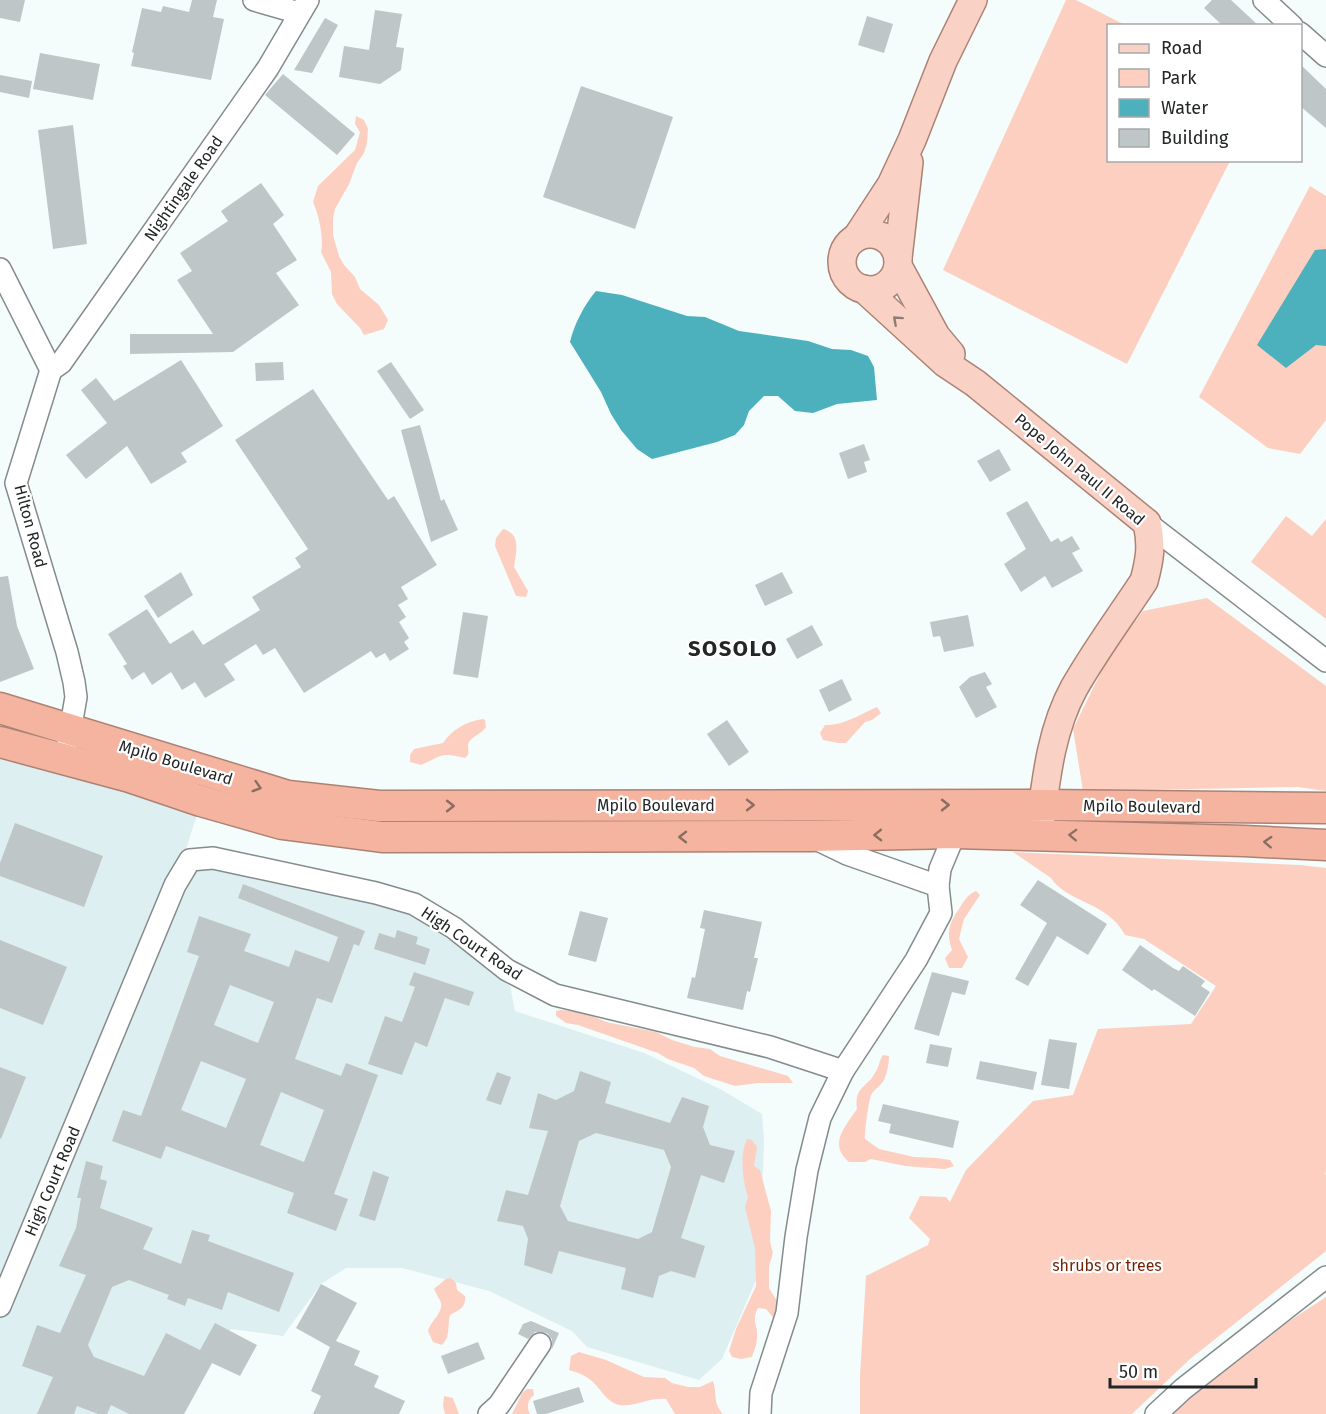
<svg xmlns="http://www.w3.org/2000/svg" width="1326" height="1414" viewBox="0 0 1326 1414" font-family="'Fira Sans',sans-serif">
  <rect width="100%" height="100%" fill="#f4fcfc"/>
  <polygon fill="#deeff1" points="0,742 201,801 176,882 190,860 376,893 507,970 515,1011 644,1053 722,1090 762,1114 764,1141 759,1273 722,1359 699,1380 587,1347 572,1331 489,1291 402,1268 346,1268 321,1284 283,1336 231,1329 184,1414 0,1414"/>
  <g fill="#fdcfc1">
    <polygon points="1066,0 1076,0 1125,25 1108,26 1108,160 1230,161 1127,364 943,270"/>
    <path d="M356,116L364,120L368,129L367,143L364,153L357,163L349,184L335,209L333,219V235L339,256L344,265L355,277L360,289L379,305L388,320L384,329L364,335L360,328L337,304L332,294L331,272L321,252C324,239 319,215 313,202L318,186L355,150L360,132L355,124Z"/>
    <polygon points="1310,186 1326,196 1326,420 1300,454 1268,448 1199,397"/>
    <polygon points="1286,516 1312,536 1326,519 1326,619 1251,562"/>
    <path d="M503,529C522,534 516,552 514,567L528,591L526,597L516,596L495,546L496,538Z"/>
    <polygon points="1207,598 1326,686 1326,791 1298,787 1083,791 1073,729 1111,652 1143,611"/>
    <path d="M877,707L881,713L872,720L865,722L846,743H838L823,740L820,733L825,725C844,726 860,714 877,707Z"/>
    <path d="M483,719L485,720L486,727C482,734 469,737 468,745C468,749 469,752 468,755L465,758C441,752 443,755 421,765L410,762V755L414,749L443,743C453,729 465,722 483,719Z"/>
    <path d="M1013,852L1300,865L1326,868V1173L1324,1172L1326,1175V1251L1190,1359L1132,1414H860V1376L866,1276L928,1245L930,1239L909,1218L920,1196L946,1197L950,1202L966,1170L1033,1101L1073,1095L1098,1029L1191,1024L1216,986L1144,939L1125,935C1108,902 1066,902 1051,878Z"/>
    <path d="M976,891L980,895L964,919L959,939L968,957L962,968H949L945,958L952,950C946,933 949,923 959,909C965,900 966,896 976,891Z"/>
    <polygon points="561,1010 584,1012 606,1022 656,1032 672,1040 695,1047 710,1049 720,1056 788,1076 793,1083 758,1083 735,1086 704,1076 694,1068 668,1059 658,1053 578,1025 566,1023 556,1016 556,1011"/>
    <path d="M883,1055L889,1056C889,1064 887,1073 884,1080C881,1086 874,1089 871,1095C869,1100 864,1133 865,1139L879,1149L914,1157L937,1158L950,1160L954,1166L945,1169L905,1166L871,1159L865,1162H849C828,1144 845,1127 857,1109C854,1086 867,1088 875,1073C879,1067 879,1061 883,1055Z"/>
    <path d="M747,1139L752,1140L757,1147L754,1166L760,1170L771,1211L770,1241L773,1253L769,1266V1288L777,1301L783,1318L780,1326L766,1309L758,1308C751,1321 758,1325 757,1337C757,1344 754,1351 752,1357L741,1359L732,1357L729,1351L736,1329L756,1286L755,1248L745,1207L748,1197C743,1181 739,1155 747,1139Z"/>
    <path d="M451,1278L456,1283L457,1290L465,1296C466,1308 459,1310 450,1315C447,1326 451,1336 442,1345L433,1342L428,1331C430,1322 443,1313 441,1303C440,1299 436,1294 434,1289L446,1279Z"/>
    <polygon points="1326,1284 1326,1291 1313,1302 1302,1307 1224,1364 1326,1297 1326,1414 1167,1414 1215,1372 1200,1382 1199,1379"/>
    <path d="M579,1352L606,1360L644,1377L665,1378L672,1383L688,1387H700L713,1381C717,1392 713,1404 723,1414H675L666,1399C649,1397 636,1407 619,1405C608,1403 602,1391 594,1383C587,1376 579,1373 569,1370L571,1356Z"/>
    <path d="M527,1389H533L534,1395C528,1399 526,1407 530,1414H512L522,1393Z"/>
    <polygon points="444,1396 453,1398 459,1414 445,1414 443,1406"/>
  </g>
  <g fill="#4db1bd">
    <polygon points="1326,249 1326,346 1316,345 1286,368 1257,345 1315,250"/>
    <path d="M596,291L622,295L687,316L705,317L739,331L808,341L832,349L851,350L868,356L874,367L877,400L837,404L813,413L795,411L778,396H764L749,411L744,425L735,435L717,442L652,459L637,449L621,430L611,414L601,392L570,342C574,325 584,305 596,291Z"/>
  </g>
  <g fill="#bfc6c7" fill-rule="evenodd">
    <polygon points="0,0 25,0 20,22 0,18"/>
    <polygon points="192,0 217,0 213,17 224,19 211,80 131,66 134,53 132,52 142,8 161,12 163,6 189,12"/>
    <polygon points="1212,0 1231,0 1259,26 1223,26 1204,8"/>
    <polygon points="375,10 402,14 396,47 404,48 401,70 380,84 339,77 344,46 369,50"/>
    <polygon points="867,16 893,24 884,53 858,45"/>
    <polygon points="325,18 338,25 312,73 294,70"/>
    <polygon points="40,53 100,64 93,100 33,89"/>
    <polygon points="1300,64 1326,89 1326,128 1300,106"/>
    <polygon points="283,74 355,134 337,155 265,95"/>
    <polygon points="0,75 32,81 29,98 0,92"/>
    <polygon points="581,86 673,117 635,229 543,197"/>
    <polygon points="73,125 87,244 53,249 38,130"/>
    <polygon points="261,183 284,215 273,224 297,260 276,273 299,305 233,352 130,354 130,334 213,334 177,280 192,271 180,253 228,221 221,211"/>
    <polygon points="181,360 223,426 181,453 187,462 151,484 127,446 86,479 66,455 107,423 81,390 96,378 114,401"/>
    <polygon points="283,362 284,380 256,381 255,363"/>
    <polygon points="391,362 424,410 410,419 377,371"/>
    <polygon points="313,389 388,500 394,496 437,565 401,587 408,599 398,605 406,617 399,622 409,638 404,642 409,649 390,661 385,653 376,658 371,651 304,693 275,648 263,655 256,644 224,664 235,680 205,698 195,682 182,690 171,672 152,685 144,672 132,680 123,666 127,664 108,634 147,609 170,644 193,630 203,645 260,610 252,597 301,567 295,558 308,549 235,440"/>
    <polygon points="420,425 441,501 444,499 458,530 431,542 401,430"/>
    <polygon points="864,444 870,460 864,462 867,472 848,479 839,453"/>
    <polygon points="999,449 1011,470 990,482 977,461"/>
    <polygon points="1027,501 1051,542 1058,538 1061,542 1072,536 1080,549 1072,553 1083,571 1052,588 1045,576 1021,592 1004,564 1026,549 1006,513"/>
    <polygon points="181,572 193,595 158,618 144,596"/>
    <polygon points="782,572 793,593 765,606 755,585"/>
    <polygon points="8,576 17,626 34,669 0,682 0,577"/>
    <polygon points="463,612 488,616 478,678 453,674"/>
    <polygon points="968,615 974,646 944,652 940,636 933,637 930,622"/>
    <polygon points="812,625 823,645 797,659 786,639"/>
    <polygon points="985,672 992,684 986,687 997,707 976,718 959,687 970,677"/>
    <polygon points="842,679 852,700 829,712 819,690"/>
    <polygon points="727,720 749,752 729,766 707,734"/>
    <polygon points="15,823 103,856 84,907 0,876 0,863"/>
    <polygon points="1038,880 1107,924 1088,955 1057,936 1028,986 1015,979 1047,923 1020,905"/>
    <path d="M243,884L365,931L359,946L354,944L332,1003L317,998L295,1059L341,1076L346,1063L378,1075L334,1194L348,1199L336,1231L287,1213L294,1193L166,1146L161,1159L112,1141L123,1110L141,1116L199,956L187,952L199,916L251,934L244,951L289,967L295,950L329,962L338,937L238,898ZM230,985L274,1002L258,1043L214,1025ZM201,1061L246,1079L226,1128L181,1110ZM281,1092L324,1110L304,1162L260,1145Z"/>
    <polygon points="704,910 762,922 754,958 758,958 750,992 747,991 743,1010 687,998 692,977 695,978 705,929 700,928"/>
    <polygon points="580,911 608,918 596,962 568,955"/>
    <polygon points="397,930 418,937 416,944 430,949 425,965 374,949 379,933 395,938"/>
    <polygon points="0,940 67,967 43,1025 0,1008"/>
    <polygon points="1140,945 1173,968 1179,971 1183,966 1205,981 1201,986 1210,992 1195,1016 1154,989 1152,991 1122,970"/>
    <polygon points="414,972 474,992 469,1006 445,998 427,1047 415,1042 402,1075 368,1064 385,1016 402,1022 415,987 409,985"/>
    <polygon points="932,972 969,981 965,995 952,992 939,1036 914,1029"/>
    <polygon points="1049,1039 1077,1043 1069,1089 1041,1085"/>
    <polygon points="930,1044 952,1048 948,1067 926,1063"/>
    <polygon points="980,1061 1037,1072 1033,1090 976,1079"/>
    <polygon points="0,1067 26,1077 1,1139 0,1138"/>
    <path d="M580,1071L611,1082L605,1103L670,1123L682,1097L709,1106L703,1127L710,1145L735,1151L724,1183L701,1175L681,1238L705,1246L695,1278L671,1271L659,1276L653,1298L621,1289L626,1268L559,1251L552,1274L524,1265L528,1239L523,1226L497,1221L506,1190L528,1195L548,1131L529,1128L538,1093L556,1100L574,1091ZM596,1133L664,1150L671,1167L652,1232L638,1239L568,1221L560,1206L579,1141Z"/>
    <polygon points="497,1072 511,1077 501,1105 486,1100"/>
    <polygon points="883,1104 959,1121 953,1148 889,1133 891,1124 878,1121"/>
    <polygon points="86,1161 103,1166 100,1179 107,1181 100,1208 153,1228 143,1249 181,1264 192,1230 210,1235 208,1241 294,1273 279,1312 228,1292 222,1310 188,1298 185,1306 167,1299 169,1295 129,1280 112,1287 88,1345 94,1357 144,1376 166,1333 200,1350 215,1323 257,1345 240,1376 212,1363 184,1414 129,1414 111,1405 107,1414 98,1414 77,1406 74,1414 37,1414 53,1377 22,1366 37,1325 60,1333 86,1275 59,1266 76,1228 81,1198 77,1198"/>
    <polygon points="373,1171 389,1177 375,1221 359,1216"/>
    <polygon points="321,1284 357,1303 336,1341 360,1351 354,1365 379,1376 374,1387 405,1401 399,1414 313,1414 321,1396 311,1391 330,1347 296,1328"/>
    <polygon points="531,1321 559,1333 552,1349 552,1339 547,1333 535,1332 528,1339 518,1334 523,1324"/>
    <polygon points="478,1342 485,1359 448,1374 441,1356"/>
    <polygon points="579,1387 584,1402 546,1414 537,1414 533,1401"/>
  </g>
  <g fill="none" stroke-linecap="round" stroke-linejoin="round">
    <defs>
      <g id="minor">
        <polyline points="254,0 299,13"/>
        <polyline points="1264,0 1292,26"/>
        <polyline points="1300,33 1326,56"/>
        <polyline points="0,269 51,370 16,483 67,652 74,682 76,697 68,743"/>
        <polyline points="51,370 61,363 268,68 308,0"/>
        <polyline points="1147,523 1326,661"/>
        <polyline points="938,886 940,869 955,833"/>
        <polyline points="0,1306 175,885 190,860 213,858 376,893 414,904 454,928 507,970 555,995 770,1047 843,1071 916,960 941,913 938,886 847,854 814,838"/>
        <polyline points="489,1414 499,1405 540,1344"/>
        <polyline points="760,1414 761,1393 787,1313 796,1237 807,1170 820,1118 843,1071"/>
        <polyline points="1156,1414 1183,1389 1326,1277"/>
      </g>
      <g id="major">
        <circle cx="870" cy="262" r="28"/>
        <polyline points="857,237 891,185 912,140 943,61 973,0"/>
        <polyline points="898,258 909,162"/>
        <polyline points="898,266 936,336 951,354"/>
        <path d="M864,289L945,363L975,383L1147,523C1152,545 1150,559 1144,581C1121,616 1095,651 1074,688C1051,730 1046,779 1040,826"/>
      </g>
      <g id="highway">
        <polyline points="0,708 288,796 379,806 1043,805 1326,808"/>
        <polyline points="0,742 130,777 201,801 282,824 382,837 810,836 955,833 1244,841 1326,845"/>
      </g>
    </defs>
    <use href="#minor" stroke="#858b8c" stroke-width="24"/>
    <use href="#major" stroke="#ac8275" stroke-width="30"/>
    <use href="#highway" stroke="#ac8275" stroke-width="33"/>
    <use href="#minor" stroke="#fff" stroke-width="21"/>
    <use href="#major" stroke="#f9d2c5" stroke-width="27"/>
    <use href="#highway" stroke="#f5b49f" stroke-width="30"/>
  </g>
  <defs><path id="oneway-chevron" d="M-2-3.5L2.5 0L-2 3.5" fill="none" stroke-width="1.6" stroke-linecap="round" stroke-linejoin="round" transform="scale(1.5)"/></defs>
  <use stroke="#8e7c76" href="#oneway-chevron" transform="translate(897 320) rotate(-138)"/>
  <g stroke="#8c6d62">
    <use href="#oneway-chevron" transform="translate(257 787) rotate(17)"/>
    <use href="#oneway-chevron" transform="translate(750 805)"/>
    <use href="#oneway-chevron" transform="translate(945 805)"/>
    <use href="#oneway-chevron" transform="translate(450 806)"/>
    <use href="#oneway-chevron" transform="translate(878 835) rotate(179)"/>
    <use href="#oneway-chevron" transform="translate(1073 835) rotate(-178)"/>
    <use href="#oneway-chevron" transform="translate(683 837) rotate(180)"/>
    <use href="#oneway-chevron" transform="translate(1268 842) rotate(-177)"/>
  </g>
  <g text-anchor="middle" stroke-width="4.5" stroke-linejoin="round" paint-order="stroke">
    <g font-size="16" fill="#232626" stroke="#fff">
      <text transform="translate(183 188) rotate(-55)" y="6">Nightingale Road</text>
      <text transform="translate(1080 469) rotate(40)" y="6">Pope John Paul II Road</text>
      <text transform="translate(31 526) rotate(75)" y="6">Hilton Road</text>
      <text transform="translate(176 762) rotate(17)" y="6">Mpilo Boulevard</text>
      <text x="656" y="811">Mpilo Boulevard</text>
      <text transform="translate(1142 806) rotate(1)" y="6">Mpilo Boulevard</text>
      <text transform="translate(472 943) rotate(34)" y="6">High Court Road</text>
      <text transform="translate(52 1181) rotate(-67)" y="6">High Court Road</text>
    </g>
    <g font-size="16" fill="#731f00" stroke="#fff">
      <text x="1107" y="1271">shrubs or trees</text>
    </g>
    <g font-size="22" font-weight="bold" letter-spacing="1.5" fill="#232626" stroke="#fff">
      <text x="733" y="656">SOSOLO</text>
    </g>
  </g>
  <rect x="1107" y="24" width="195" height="138" fill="#ffffff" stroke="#a7a8a8" stroke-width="1.5"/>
  <rect x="1119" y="44" width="30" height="9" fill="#f9d2c5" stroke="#a7a8a8" stroke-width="1.5"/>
  <text x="1161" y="54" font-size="18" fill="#232626">Road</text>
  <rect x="1119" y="69" width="30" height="18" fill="#fdcfc1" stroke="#a7a8a8" stroke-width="1.5"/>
  <text x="1161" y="84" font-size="18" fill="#232626">Park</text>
  <rect x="1119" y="99" width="30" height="18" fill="#4db1bd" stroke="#a7a8a8" stroke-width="1.5"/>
  <text x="1161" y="114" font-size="18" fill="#232626">Water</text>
  <rect x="1119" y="129" width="30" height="18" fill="#bfc6c7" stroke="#a7a8a8" stroke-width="1.5"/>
  <text x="1161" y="144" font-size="18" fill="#232626">Building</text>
  <path d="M1110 1378v9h146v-9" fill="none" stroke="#232626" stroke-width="3"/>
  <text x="1119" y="1378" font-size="18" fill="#232626" stroke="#ffffff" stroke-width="4.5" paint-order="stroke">50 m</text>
</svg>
